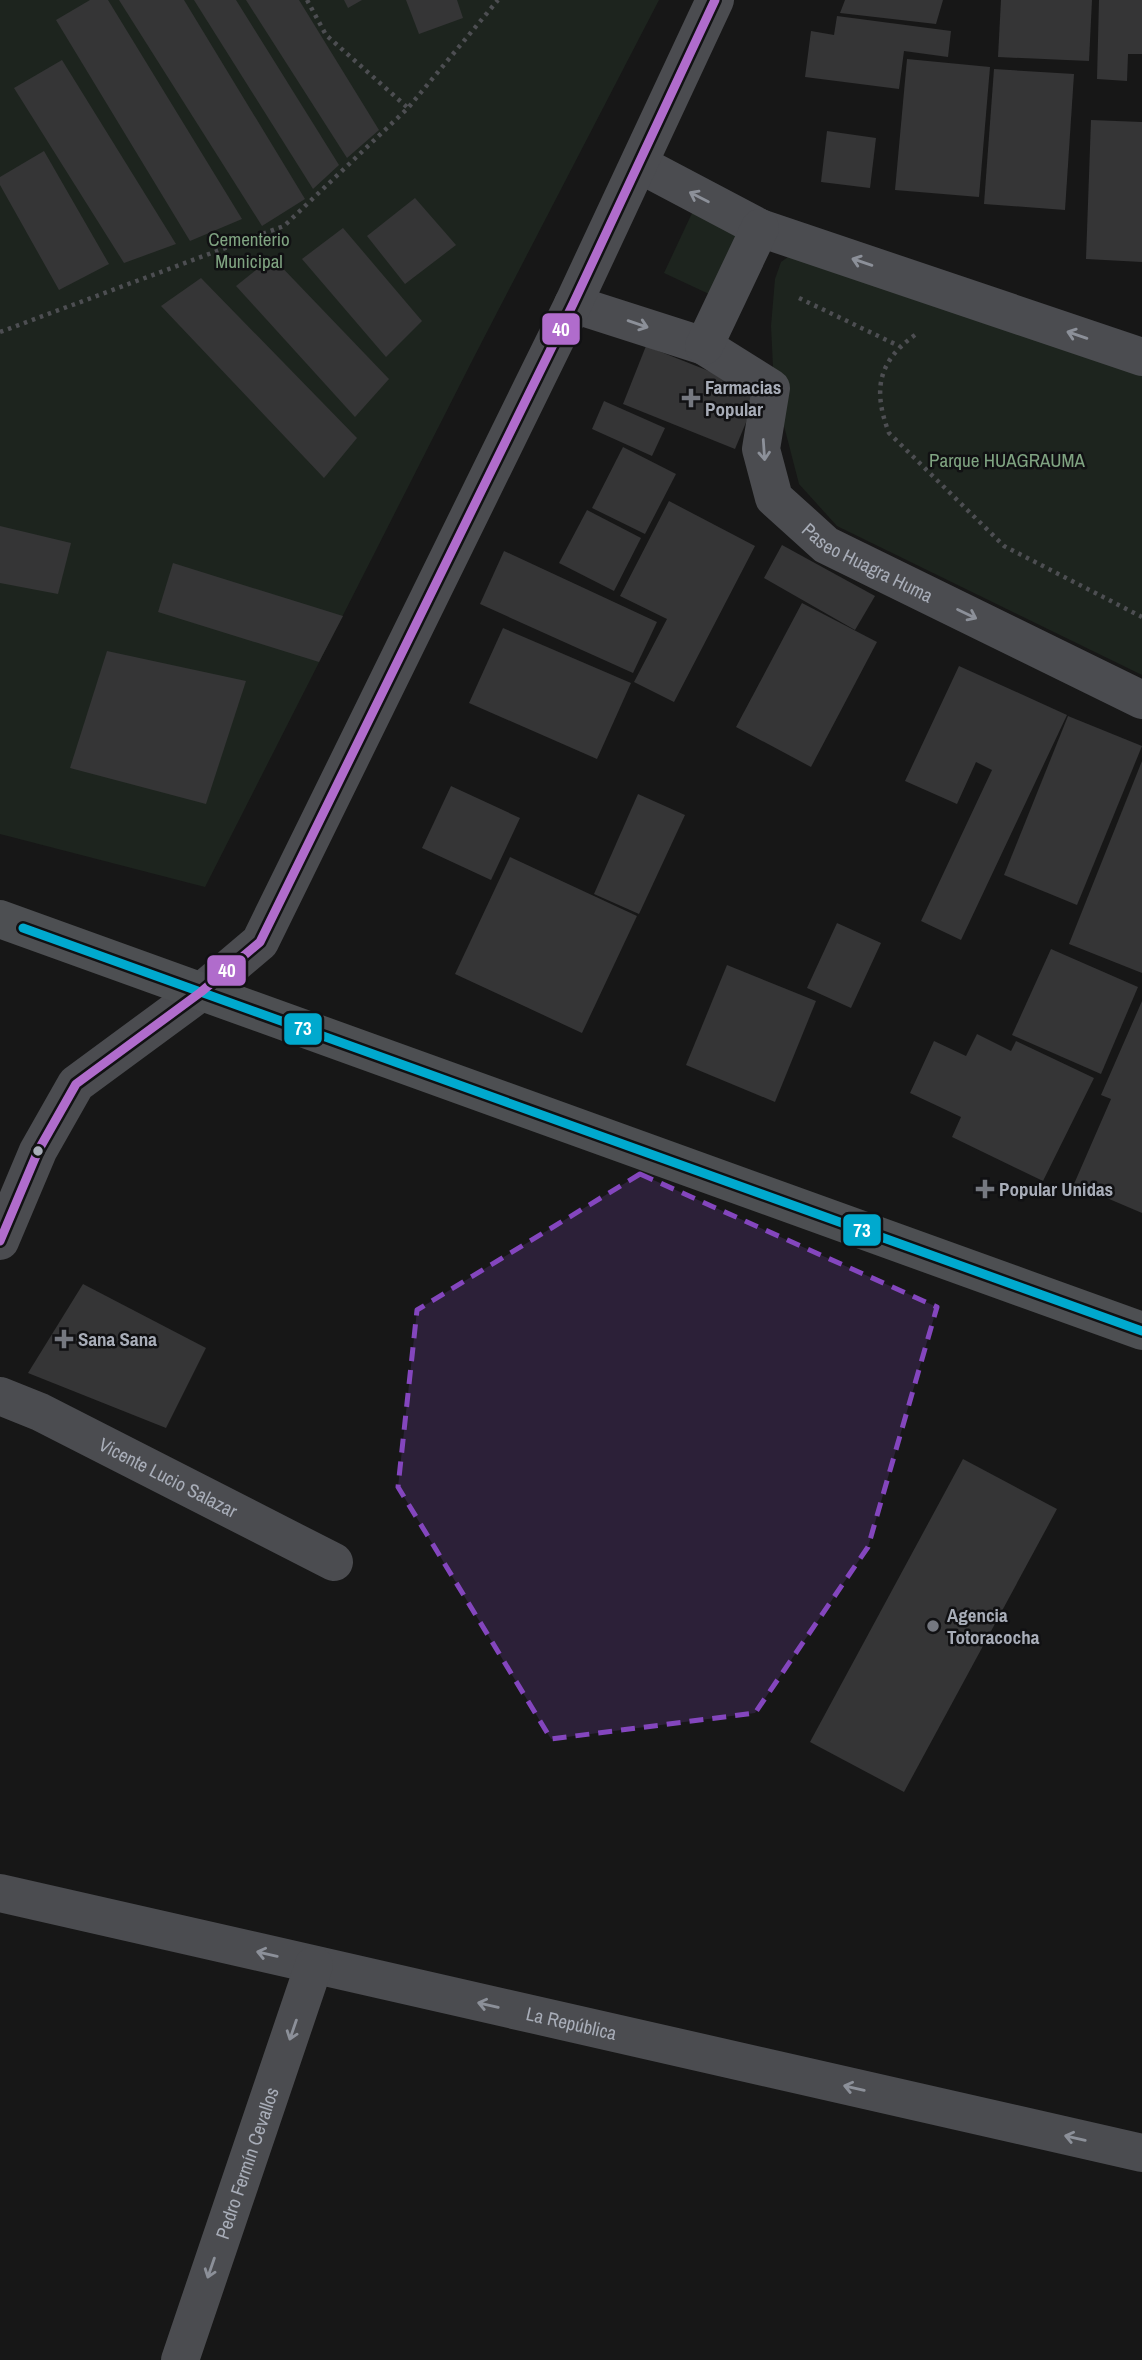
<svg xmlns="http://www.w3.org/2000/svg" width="1142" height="2360" viewBox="0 0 1142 2360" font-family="'Archivo Narrow',sans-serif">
  <rect width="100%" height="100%" fill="#171717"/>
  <g fill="#1d241e">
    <polygon points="0,0 659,0 473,359 205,887 0,834"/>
    <polygon points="693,211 768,247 739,308 664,273"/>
    <polygon points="788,257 1142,365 1142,675 837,526 799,484 774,387 771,326 775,279 781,262"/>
  </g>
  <g fill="#353536">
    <polygon points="90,0 108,0 242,219 190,241 56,20"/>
    <polygon points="119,0 184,0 305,199 262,226"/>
    <polygon points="194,0 236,0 339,165 313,189"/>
    <polygon points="246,0 299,0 379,130 347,158"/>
    <polygon points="344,0 362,0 348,8"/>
    <polygon points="406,0 457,0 463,18 419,34"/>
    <polygon points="845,0 943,0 936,24 840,13"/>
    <polygon points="1001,0 1092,0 1089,61 998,57"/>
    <polygon points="1099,0 1142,0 1142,54 1128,54 1127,81 1097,79"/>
    <polygon points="837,16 951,31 948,57 904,51 899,89 805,77 811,31 834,35"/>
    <polygon points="907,59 990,67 979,197 895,190"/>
    <polygon points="62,60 176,244 124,263 14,88"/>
    <polygon points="994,69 1074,74 1065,210 984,204"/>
    <polygon points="1091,120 1142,122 1142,262 1086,259"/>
    <polygon points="827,131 876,138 870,188 821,182"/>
    <polygon points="44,151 109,264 59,290 0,185 0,177"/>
    <polygon points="415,198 456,245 405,284 367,236"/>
    <polygon points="343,228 422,321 386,357 302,259"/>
    <polygon points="272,257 389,379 355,417 236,286"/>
    <polygon points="201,278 357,438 324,478 161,306"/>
    <polygon points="646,346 759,391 735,449 623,404"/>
    <polygon points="604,401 665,428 652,456 592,429"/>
    <polygon points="623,447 676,474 645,534 592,508"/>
    <polygon points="669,501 755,546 674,702 634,682 667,619 620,596"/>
    <polygon points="587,510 641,538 614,591 559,563"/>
    <polygon points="0,526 71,543 58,594 0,583"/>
    <polygon points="782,545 875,596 855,630 764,578"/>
    <polygon points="504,551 657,622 633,673 480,604"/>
    <polygon points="173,563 343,616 319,662 158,612"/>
    <polygon points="802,603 877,642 811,767 736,727"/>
    <polygon points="503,628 631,683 597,759 469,703"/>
    <polygon points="107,651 246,681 206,804 70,768"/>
    <polygon points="959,666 1067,715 961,940 921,921 992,770 976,762 957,804 905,781"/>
    <polygon points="1068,716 1142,746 1077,905 1004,875"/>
    <polygon points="1142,761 1142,973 1069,944"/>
    <polygon points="451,786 520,818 491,880 422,848"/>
    <polygon points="638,794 685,815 639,914 594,894"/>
    <polygon points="510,857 637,916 582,1033 455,974"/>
    <polygon points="837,923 881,943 851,1008 807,988"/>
    <polygon points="1051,949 1138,987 1101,1074 1012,1035"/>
    <polygon points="727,965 816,1001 775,1102 686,1065"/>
    <polygon points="1142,1001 1142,1213 1074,1184 1111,1099 1101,1095"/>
    <polygon points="977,1034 1011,1051 1016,1041 1094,1078 1043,1181 952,1137 961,1117 910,1093 934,1041 966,1056"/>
    <polygon points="83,1284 206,1348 166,1428 28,1373"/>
    <polygon points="963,1459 1057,1509 904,1792 810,1742"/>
  </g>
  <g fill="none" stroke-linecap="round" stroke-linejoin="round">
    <g stroke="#4d4e52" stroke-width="4.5" stroke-dasharray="3.5 5" stroke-linecap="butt">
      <polyline points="307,0 326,35 408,108"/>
      <polyline points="799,298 899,346"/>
      <polyline points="0,332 284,226 408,108 498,0"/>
      <path d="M915,335C877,362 873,391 889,433L1004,546L1142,617"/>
    </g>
    <g stroke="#4b4c50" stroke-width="38">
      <polyline points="639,164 760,228 1142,357"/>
      <path id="s1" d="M573,304L704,346L771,388L761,449L774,498L826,545L1142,700"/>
      <polyline points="704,346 760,228"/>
      <polyline points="0,1241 38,1151 76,1084 201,992 260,942 573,304 715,0"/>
      <path id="s2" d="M0,1396L40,1412L334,1562"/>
      <path id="s3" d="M0,1893L1142,2153"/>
      <path id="s4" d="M180,2360L314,1965"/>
    </g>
    <polyline stroke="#4d4f52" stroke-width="38" points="0,919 1142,1331"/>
    <defs>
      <polyline id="bus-1" points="23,928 1142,1331"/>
      <polyline id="bus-2" points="0,1241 38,1151 76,1084 201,992 260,942 573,304 715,0"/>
    </defs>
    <use href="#bus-1" stroke="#111113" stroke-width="14"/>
    <use href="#bus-2" stroke="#111113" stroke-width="14"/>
    <use href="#bus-1" stroke="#00a9ce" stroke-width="9"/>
    <use href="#bus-2" stroke="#b06ccc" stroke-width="9"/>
  </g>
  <defs><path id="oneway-shaft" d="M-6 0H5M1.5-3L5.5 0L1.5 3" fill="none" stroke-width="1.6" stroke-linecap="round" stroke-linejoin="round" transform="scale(1.75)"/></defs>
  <g stroke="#8c9099">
    <use href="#oneway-shaft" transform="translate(699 197) rotate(-153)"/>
    <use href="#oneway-shaft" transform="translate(862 262) rotate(-161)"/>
    <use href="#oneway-shaft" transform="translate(638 324) rotate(19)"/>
    <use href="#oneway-shaft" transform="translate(1077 335) rotate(-161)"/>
    <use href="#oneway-shaft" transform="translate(764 450) rotate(86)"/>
    <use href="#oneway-shaft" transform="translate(967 614) rotate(26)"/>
    <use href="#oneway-shaft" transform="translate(267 1954) rotate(-167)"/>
    <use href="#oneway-shaft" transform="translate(488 2005) rotate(-167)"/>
    <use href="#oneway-shaft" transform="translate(293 2030) rotate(109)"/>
    <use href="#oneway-shaft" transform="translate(854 2088) rotate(-167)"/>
    <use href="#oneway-shaft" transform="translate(1075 2138) rotate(-167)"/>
    <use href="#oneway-shaft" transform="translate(211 2268) rotate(109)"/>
  </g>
  <path fill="#8446be" fill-opacity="0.2" stroke="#8446be" stroke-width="5" stroke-dasharray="14 9" stroke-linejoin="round" d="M640,1174L937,1307L868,1547L755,1713L551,1739L398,1487L417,1310Z"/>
  <g fill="#757880" stroke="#111113" stroke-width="2.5">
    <path d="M687.5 387.5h7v7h7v7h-7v7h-7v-7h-7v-7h7z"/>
    <path d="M981.5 1178.5h7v7h7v7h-7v7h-7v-7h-7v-7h7z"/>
    <path d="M60.5 1328.5h7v7h7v7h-7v7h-7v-7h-7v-7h7z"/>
    <circle cx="933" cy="1626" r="7"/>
  </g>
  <circle fill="#a8adb8" stroke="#111113" stroke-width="2.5" cx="38" cy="1151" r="6"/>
  <g text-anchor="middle" stroke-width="5" stroke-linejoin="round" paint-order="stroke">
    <g font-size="19" fill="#7fa381" stroke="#111113">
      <text x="249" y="246">Cementerio<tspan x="249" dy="22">Municipal</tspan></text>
      <text x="1007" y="467">Parque HUAGRAUMA</text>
    </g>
    <g font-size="19" font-weight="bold" fill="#a8adb8" stroke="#111113" text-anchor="start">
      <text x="705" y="394">Farmacias<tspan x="705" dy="22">Popular</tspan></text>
      <text x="999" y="1196">Popular Unidas</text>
      <text x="78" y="1346">Sana Sana</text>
      <text x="947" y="1622">Agencia<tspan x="947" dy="22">Totoracocha</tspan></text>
    </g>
    <g font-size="19" fill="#a8adb8" stroke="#111113">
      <text dy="7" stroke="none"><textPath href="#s1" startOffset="444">Paseo Huagra Huma</textPath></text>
      <text dy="7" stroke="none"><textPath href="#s2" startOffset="187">Vicente Lucio Salazar</textPath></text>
      <text dy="7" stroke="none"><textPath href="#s3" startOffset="586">La República</textPath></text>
      <text dy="7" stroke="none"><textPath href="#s4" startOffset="208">Pedro Fermín Cevallos</textPath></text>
    </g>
  </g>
  <g stroke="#111113" stroke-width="2.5">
    <rect x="541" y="312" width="40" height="34" rx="7" fill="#b06ccc"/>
    <rect x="206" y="954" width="41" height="33" rx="7" fill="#b06ccc"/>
    <rect x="283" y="1012" width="40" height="34" rx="7" fill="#00a9ce"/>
    <rect x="842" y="1213" width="40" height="34" rx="7" fill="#00a9ce"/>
  </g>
  <g font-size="19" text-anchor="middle" font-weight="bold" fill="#fff">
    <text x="561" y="336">40</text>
    <text x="227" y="977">40</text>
    <text x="303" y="1035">73</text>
    <text x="862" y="1237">73</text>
  </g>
</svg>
